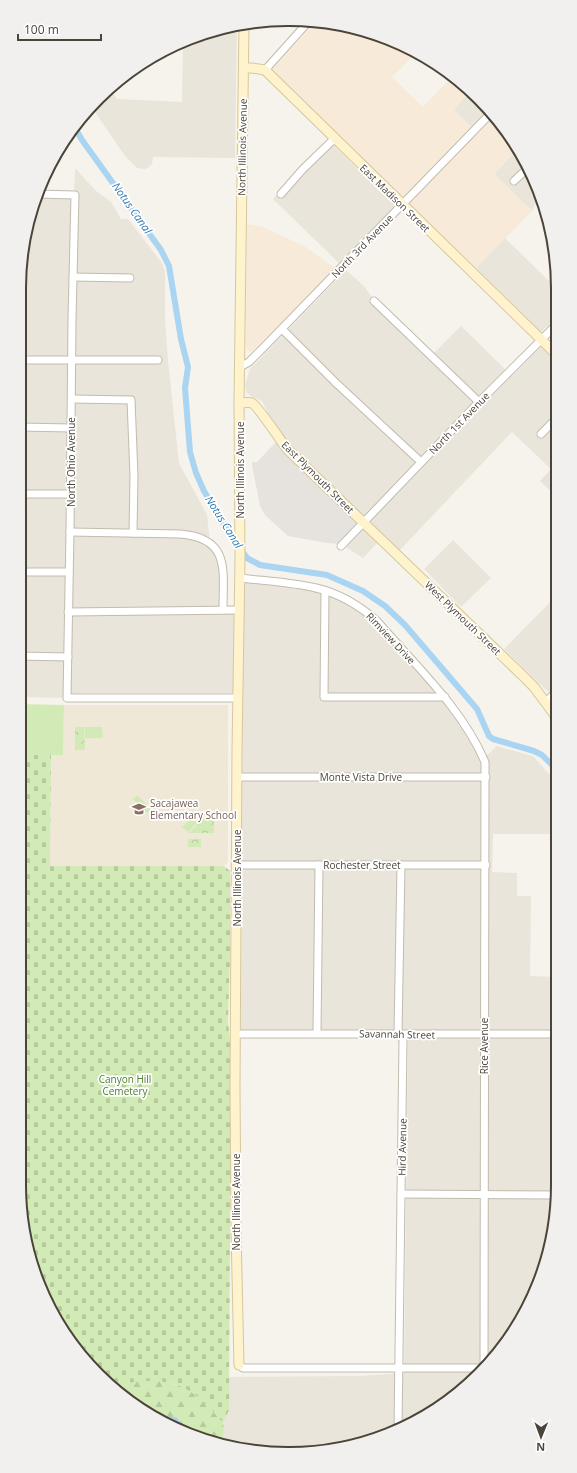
<svg xmlns="http://www.w3.org/2000/svg" width="577" height="1473" viewBox="0 0 577 1473" font-family="'Open Sans',sans-serif">
  <defs>
    <pattern id="forest-firs" width="22" height="20" patternUnits="userSpaceOnUse"><rect width="22" height="20" fill="#d2eab5"/><path d="M5 1l3.5 6h-7zM16 11l3.5 6h-7z" fill="#b6ca9c"/></pattern>
    <pattern id="cemetery-stones" width="16" height="16" patternUnits="userSpaceOnUse"><rect width="16" height="16" fill="#d2eab5"/><path d="M2 7V4a2 2 0 0 1 4 0v3zM10 15v-3a2 2 0 0 1 4 0v3z" fill="#b6ca9c"/></pattern>
    <pattern id="park-crowns" width="20" height="18" patternUnits="userSpaceOnUse"><rect width="20" height="18" fill="#d2eab5"/><path d="M2 6a3 3 0 1 1 6 0M12 15a3 3 0 1 1 6 0" fill="none" stroke="#b6ca9c"/></pattern>
  </defs>
  <rect width="100%" height="100%" fill="#f6f3ec"/>
  <g fill="#eae5da">
    <polygon points="237,25 235,158 153,157 152,164 149,167 145,169 137,168 125,156 95,112 93,105 109,88 117,99 182,102 183,42 202,33"/>
    <polygon points="452,77 489,109 471,127 454,110"/>
    <polygon points="329,141 395,206 339,263 273,199"/>
    <polygon points="517,150 530,170 539,197 532,211 494,174"/>
    <polygon points="75,168 95,190 111,202 121,219 128,219 162,263 165,272 165,320 168,361 179,463 207,515 210,543 215,549 219,567 219,607 235,607 233,693 75,693 66,698 19,697 19,288 28,219 37,197 74,197"/>
    <polygon points="505,238 556,288 556,318 541,332 476,268"/>
    <polygon points="346,270 364,286 379,307 430,357 461,326 512,376 541,347 556,362 556,464 551,469 512,432 398,552 286,444 279,429 268,414 262,401 252,397 246,392 245,385 250,369"/>
    <polygon points="360,525 378,542 363,558 341,544"/>
    <polygon points="453,540 491,578 461,607 424,569"/>
    <polygon points="243,582 317,591 343,601 368,616 436,689 466,731 475,749 483,757 490,753 496,746 533,756 551,776 557,803 557,834 493,834 492,872 517,873 517,896 531,896 530,976 557,977 558,1184 549,1254 530,1304 502,1348 438,1409 392,1433 341,1449 253,1452 222,1444 224,1430 223,1423 229,1410 228,1377 359,1376 404,1373 408,1030 241,1030"/>
    <polygon points="557,595 557,696 546,690 504,649"/>
  </g>
  <g fill="#f7ead8">
    <polygon points="317,21 358,28 415,54 392,77 423,107 451,78 468,94 454,110 478,134 495,116 517,150 494,174 532,211 476,268 271,70"/>
    <polygon points="247,224 263,227 304,246 335,268 252,352 247,350 246,348"/>
  </g>
  <g fill="#e6e2dd">
    <polygon points="276,442 282,450 360,525 341,544 327,543 288,536 265,515 260,506 252,465 253,461 256,463"/>
    <polygon points="556,464 556,496 540,481"/>
  </g>
  <polygon fill="#efe8d6" points="64,705 228,705 228,862 224,866 50,866 51,755 63,755"/>
  <g fill="#d2eab5">
    <polygon points="19,704 64,705 63,755 19,755"/>
    <polygon points="85,727 102,727 103,738 85,738"/>
    <polygon points="194,816 199,821 188,832 182,827"/>
  </g>
  <polygon fill="url(#forest-firs)" points="136,1381 163,1381 184,1387 199,1397 209,1406 223,1423 224,1430 222,1444 202,1440 154,1418 114,1385"/>
  <path fill="url(#cemetery-stones)" d="M19,755H51L50,866H224L230,871V957L228,1021L231,1053L229,1410L223,1423C188,1380 168,1376 114,1385L86,1362L55,1319L33,1271L19,1185Z"/>
  <g fill="url(#park-crowns)">
    <polygon points="75,727 84,727 85,750 75,750"/>
    <polygon points="137,795 151,809 147,813 133,799"/>
    <polygon points="203,819 214,819 214,833 189,833"/>
    <rect x="188" y="839" width="13" height="8"/>
  </g>
  <g fill="none" stroke-linecap="round" stroke-linejoin="round">
    <g stroke="#a9d4f2" stroke-width="6">
      <polyline points="74,126 82,140 161,250 169,266 181,339 188,367 185,388 190,452 196,473 204,491 231,536 247,558 260,565 327,575 363,591 385,606 405,625 477,709 489,736 493,739 534,751 542,755 557,770"/>
      <polyline points="156,1419 175,1420 183,1431"/>
    </g>
    <defs>
      <g id="street">
        <polyline points="265,70 310,20"/>
        <polyline points="514,181 529,167"/>
        <polyline points="37,194 75,195 72,320 70,532 67,698 237,698"/>
        <polyline points="281,194 303,169 335,138"/>
        <polyline points="73,277 130,278"/>
        <polyline points="374,301 479,402"/>
        <polyline points="282,329 336,383 421,462"/>
        <polyline points="19,360 158,360"/>
        <polyline points="240,367 249,362 264,347 492,112"/>
        <polyline points="72,399 131,400 134,476 133,533"/>
        <polyline points="19,427 71,428"/>
        <polyline points="541,434 556,419"/>
        <polyline points="19,494 71,494"/>
        <path d="M70,532L180,534C231,538 223,571 223,610"/>
        <polyline points="341,546 479,402 556,325"/>
        <polyline points="19,572 69,572"/>
        <path d="M240,578C265,581 291,582 316,588C338,593 360,606 377,621C415,665 462,708 485,762L484,1366"/>
        <polyline points="325,591 324,697 445,697"/>
        <polyline points="68,612 239,610"/>
        <polyline points="19,656 68,657"/>
        <polyline points="546,702 557,691"/>
        <polyline points="237,777 486,777"/>
        <polyline points="237,865 486,865"/>
        <polyline points="317,1033 319,865"/>
        <polyline points="236,1034 558,1034"/>
        <polyline points="401,1194 557,1195"/>
        <polyline points="239,1365 243,1368 482,1368"/>
        <polyline points="398,1430 403,1039 398,1034 401,865"/>
      </g>
      <g id="secondary">
        <polyline points="244,68 252,68 265,70 556,354"/>
        <path d="M239,403C243,403 249,402 252,403C257,405 281,441 287,449L522,675L534,687L557,718"/>
        <polyline points="239,1365 236,1230 235,1087 237,750 240,559 239,403 244,24"/>
      </g>
    </defs>
    <use href="#street" stroke="#c2bbae" stroke-width="9"/>
    <use href="#secondary" stroke="#d6c79b" stroke-width="11"/>
    <use href="#street" stroke="#fff" stroke-width="7"/>
    <use href="#secondary" stroke="#fff3cd" stroke-width="9"/>
  </g>
  <defs>
    <symbol id="school-bare" viewBox="-9 -9 18 18"><path d="M0-5L7-2L0 1L-7-2ZM-4 1L0 2.5L4 1V4Q0 6-4 4Z" fill="#8d6e63" stroke="#fff" stroke-width="2.5" paint-order="stroke"/></symbol>
  </defs>
  <g fill-rule="evenodd">
    <use href="#school-bare" x="129" y="799" width="20" height="20"/>
  </g>
  <g text-anchor="middle" stroke-width="3.5" stroke-linejoin="round" paint-order="stroke">
    <g font-size="10" fill="#4b4439" stroke="#fff">
      <text transform="translate(242 147) rotate(-89)" y="4">North Illinois Avenue</text>
      <text transform="translate(395 198) rotate(44)" y="4">East Madison Street</text>
      <text transform="translate(362 246) rotate(-46)" y="4">North 3rd Avenue</text>
      <text transform="translate(459 423) rotate(-46)" y="4">North 1st Avenue</text>
      <text transform="translate(71 462) rotate(-90)" y="4">North Ohio Avenue</text>
      <text transform="translate(240 470) rotate(-90)" y="4">North Illinois Avenue</text>
      <text transform="translate(318 477) rotate(45)" y="4">East Plymouth Street</text>
      <text transform="translate(463 618) rotate(44)" y="4">West Plymouth Street</text>
      <text transform="translate(391 638) rotate(47)" y="4">Rimview Drive</text>
      <text x="361" y="781">Monte Vista Drive</text>
      <text x="362" y="869">Rochester Street</text>
      <text transform="translate(237 878) rotate(-90)" y="4">North Illinois Avenue</text>
      <text transform="translate(397 1034) rotate(1)" y="4">Savannah Street</text>
      <text transform="translate(484 1046) rotate(-90)" y="4">Rice Avenue</text>
      <text transform="translate(402 1147) rotate(-89)" y="4">Hird Avenue</text>
      <text transform="translate(236 1202) rotate(-90)" y="4">North Illinois Avenue</text>
    </g>
    <g font-size="10" fill="#785e54" stroke="#fff" text-anchor="start">
      <text x="150" y="807">Sacajawea<tspan x="150" dy="12">Elementary School</tspan></text>
    </g>
    <g font-size="10" fill="#4a7f2a" stroke="#fff">
      <text x="125" y="1083">Canyon Hill<tspan x="125" dy="12">Cemetery</tspan></text>
    </g>
    <g font-size="11" font-style="italic" fill="#2e7ab2" stroke="#fff">
      <text transform="translate(132 208) rotate(55)" y="4">Notus Canal</text>
      <text transform="translate(224 522) rotate(58)" y="4">Notus Canal</text>
    </g>
  </g>
  <path d="M0 0H577V1473H0ZM288 26H289A262 262 0 0 1 551 288V1185A262 262 0 0 1 289 1447H288A262 262 0 0 1 26 1185V288A262 262 0 0 1 288 26Z" fill="#f1f0ef" fill-rule="evenodd"/>
  <path fill="none" stroke="#4b4439" stroke-width="2" d="M288 26H289A262 262 0 0 1 551 288V1185A262 262 0 0 1 289 1447H288A262 262 0 0 1 26 1185V288A262 262 0 0 1 288 26Z"/>
  <g transform="translate(541 1437) rotate(181)" stroke="#ffffff" stroke-width="3" paint-order="stroke">
  <path d="M0-3L7 15L0 10L-7 15Z" fill="#4b4439"/>
  <text y="-6" font-size="11" font-weight="bold" text-anchor="middle" fill="#4b4439">N</text>
  </g>
  <path d="M18 34v6h83v-6" fill="none" stroke="#4b4439" stroke-width="2"/>
  <text x="24" y="34" font-size="12" fill="#4b4439" stroke="#ffffff" stroke-width="3" paint-order="stroke">100 m</text>
</svg>
